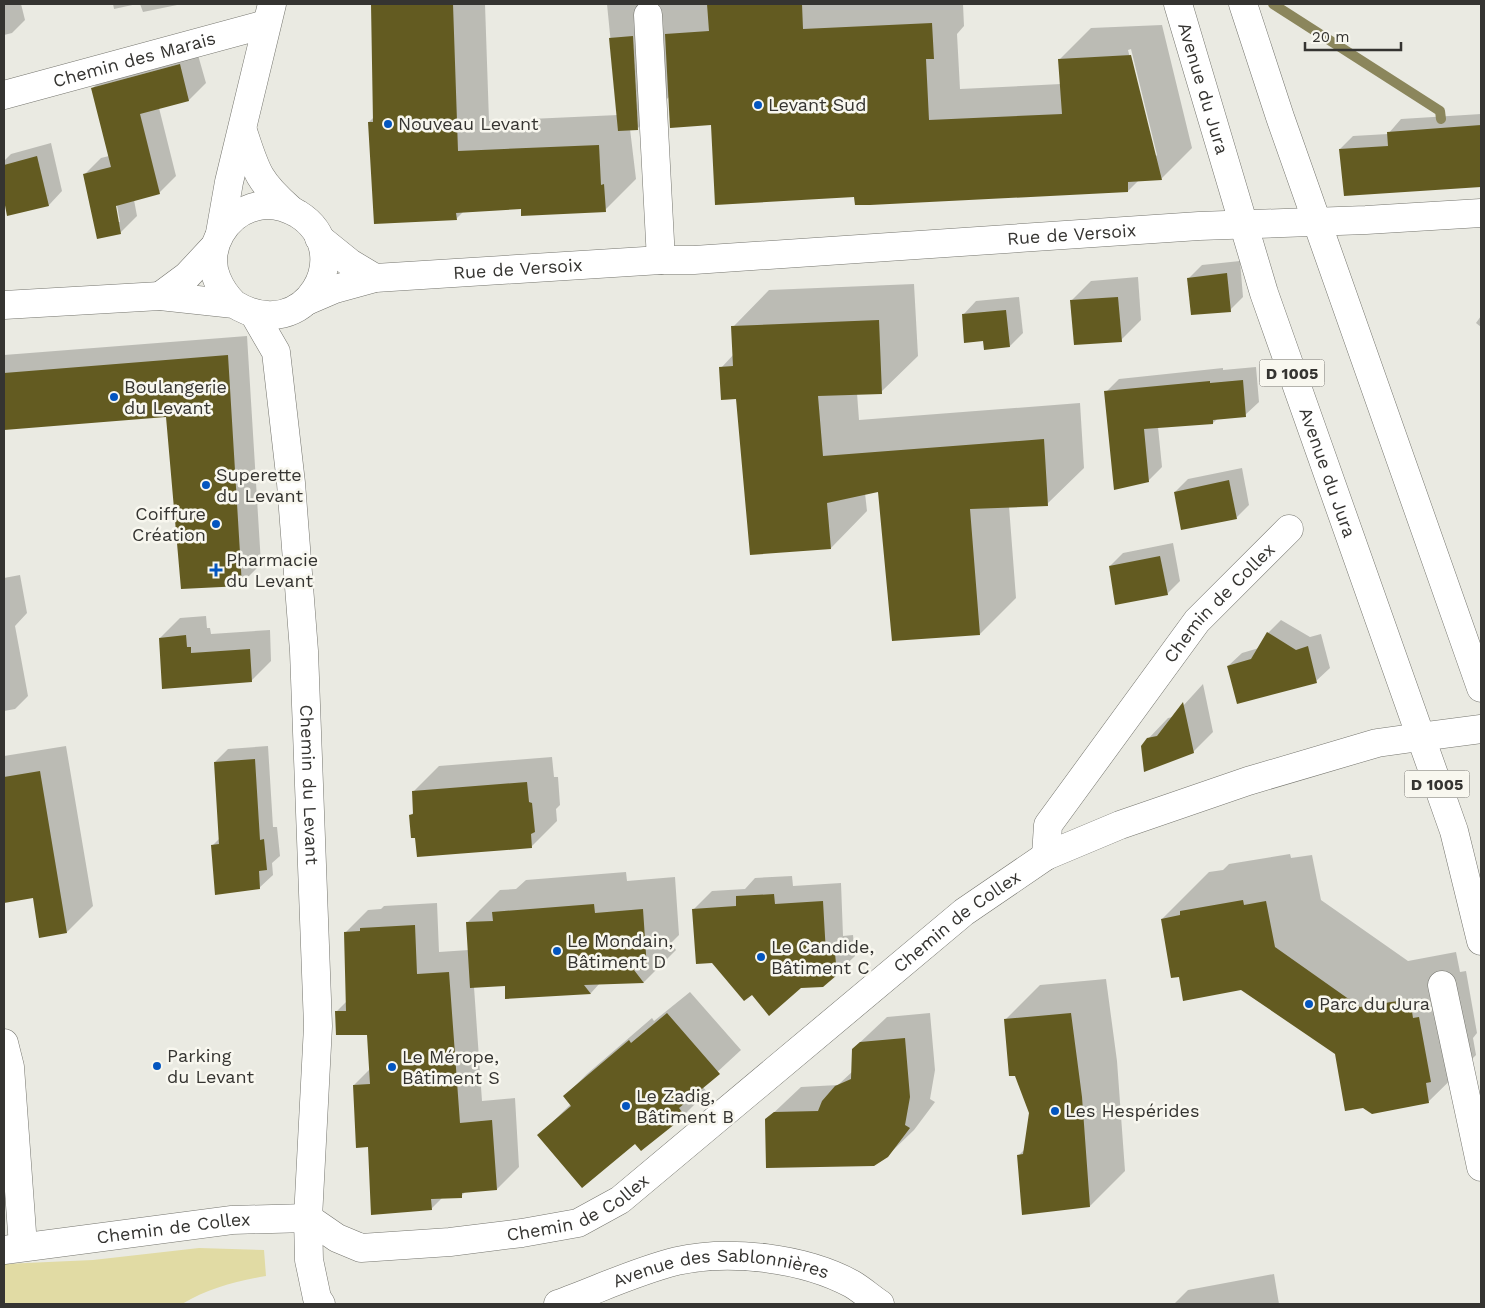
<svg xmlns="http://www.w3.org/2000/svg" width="1485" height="1308" viewBox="0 0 1485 1308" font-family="'Work Sans',sans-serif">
  <rect width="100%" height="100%" fill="#eaeae2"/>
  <path fill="#e1dba4" d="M199,1248L264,1250L266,1276C236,1281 209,1288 182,1304H4V1264L93,1260Z"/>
  <g fill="#0003" fill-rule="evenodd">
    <polygon points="4,4 21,4 25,20 12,33 4,35"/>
    <polygon points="113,4 137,4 114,9"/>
    <polygon points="140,4 182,4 143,12"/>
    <path d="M372,4H485L489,121L618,115L607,4H963L964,26L957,34L960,89L1061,84L1060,59L1091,28L1162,25L1192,148L1161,179L1139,180L1128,191L855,195L712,124L669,97L638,128L630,129L636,179L605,210L522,208L464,211L456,219L369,122L374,117ZM1131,49L1157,155L1155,157L1128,50Z"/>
    <path d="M196,48L206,83L189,100L159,108L176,176L159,193L134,200L137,216L120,233L84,175L101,158L109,156L93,88L109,71ZM114,200H116L120,222H117Z"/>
    <polygon points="1481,114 1481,186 1345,194 1340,149 1353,136 1388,134 1401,119"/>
    <polygon points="51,143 62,191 49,205 8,214 4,195 4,161 11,154"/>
    <polygon points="1240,261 1243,297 1230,310 1189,278 1202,265"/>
    <polygon points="1138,277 1141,320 1121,340 1071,301 1091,281"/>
    <polygon points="914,284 918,356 881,392 857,393 859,420 1080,403 1084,468 1047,504 1009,506 1016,598 980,634 879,490 865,493 867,511 831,548 721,368 734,354 733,327 769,290"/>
    <polygon points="1019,297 1023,333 1010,346 984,340 963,315 976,301"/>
    <polygon points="1481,316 1481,327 1476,323"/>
    <polygon points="247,336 261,564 241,584 167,415 4,429 4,355"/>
    <polygon points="1256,367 1259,402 1245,415 1218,418 1213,423 1158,427 1162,467 1148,481 1106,392 1119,379 1223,368 1223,370"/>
    <polygon points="1242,468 1249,505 1236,518 1175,492 1188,479"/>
    <polygon points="1173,543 1180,581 1167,594 1110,566 1123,553"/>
    <polygon points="20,575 27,613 15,626 28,696 15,709 4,711 4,578"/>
    <polygon points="206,616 207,628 210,628 211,634 270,630 271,661 251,681 163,688 160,638 180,618"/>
    <polygon points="1281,620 1310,637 1321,634 1330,668 1316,681 1228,666 1242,653 1259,648 1268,633"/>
    <polygon points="1203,684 1213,732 1193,752 1148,739 1168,718 1173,717"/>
    <polygon points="66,746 93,906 67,932 40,936 34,897 4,902 4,756"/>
    <polygon points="268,746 273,827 277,827 280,856 272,863 273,875 259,888 212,846 220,838 215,762 228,749"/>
    <polygon points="552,757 554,777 558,777 560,805 556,809 557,821 531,847 416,837 411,815 414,812 413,792 439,766"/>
    <polygon points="1290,854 1291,858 1312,855 1321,900 1408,961 1456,952 1460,972 1466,971 1477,1033 1473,1038 1476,1055 1428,1102 1336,1053 1242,989 1180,976 1162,919 1209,872 1223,870 1229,864"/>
    <polygon points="626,872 627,881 675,877 679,935 671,943 676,950 644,982 600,983 591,993 506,998 506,985 474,987 482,1101 515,1098 519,1167 497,1189 466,1191 461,1196 443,1197 431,1209 369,1146 354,1085 371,1068 368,1033 337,1011 347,1001 345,933 368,910 381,909 384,906 437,903 439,952 469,950 467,923 500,890 516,889 526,880"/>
    <polygon points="792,876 793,886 841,883 843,936 853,935 855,956 836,974 694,909 712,891 745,889 755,878"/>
    <polygon points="1106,979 1117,1061 1125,1171 1090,1206 1019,1155 1025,1149 1030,1113 1005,1020 1040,985"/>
    <polygon points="690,992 741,1050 702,1086 707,1092 684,1115 641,1149 635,1142 539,1135 571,1104 565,1096 587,1074 652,1018 654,1021"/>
    <polygon points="930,1013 935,1070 930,1099 935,1102 914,1130 887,1156 766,1120 801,1087 838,1085 853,1071 853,1049 887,1017"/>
    <polygon points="1274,1274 1279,1304 1174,1304 1188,1290"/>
  </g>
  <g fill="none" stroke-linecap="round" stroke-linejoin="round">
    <polyline stroke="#8b865c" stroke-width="10" points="1273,4 1440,111 1441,119"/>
  </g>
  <g fill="#635b21">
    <polygon points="371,4 453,4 458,151 599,145 601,185 604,184 606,212 521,216 521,209 456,213 457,220 374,224 368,122 373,122"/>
    <polygon points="707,4 802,4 803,29 932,23 934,59 926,59 929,120 1062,114 1058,59 1131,55 1162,180 1128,182 1128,192 870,205 855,205 854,197 715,205 711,125 670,128 665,34 709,31"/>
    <polygon points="633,36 638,130 618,131 609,38"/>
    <polygon points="180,64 189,101 140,114 160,194 116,206 121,234 97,239 83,174 111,167 91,88"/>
    <polygon points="1481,125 1481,187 1344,196 1339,149 1388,146 1387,132"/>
    <polygon points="37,156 49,206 7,216 4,200 4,165"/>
    <polygon points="1227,273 1231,312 1191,315 1187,278"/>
    <polygon points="1118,297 1122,342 1074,345 1070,300"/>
    <polygon points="1006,310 1010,347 984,350 983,341 964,343 962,314"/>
    <polygon points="879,320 882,394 818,396 823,456 1044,439 1048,506 970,509 980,635 892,641 878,492 827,503 831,549 750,555 736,399 721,400 719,367 733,366 731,326"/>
    <polygon points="228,355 242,586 181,589 166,417 4,430 4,373"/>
    <polygon points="1243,380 1246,417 1213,420 1213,424 1144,429 1149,482 1114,490 1104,391 1210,381 1210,383"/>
    <polygon points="1229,480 1237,519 1181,530 1174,492"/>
    <polygon points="1160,556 1168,595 1115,605 1109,566"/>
    <polygon points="1267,632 1296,650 1308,646 1317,683 1237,704 1227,666 1251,659"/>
    <polygon points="186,635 187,647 191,647 191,653 250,649 252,682 162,689 159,638"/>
    <polygon points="1183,702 1194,753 1144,772 1141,746 1147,738 1157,736"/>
    <polygon points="255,759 260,840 264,839 267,870 259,871 260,889 215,895 211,845 219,844 214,762"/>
    <polygon points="40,771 67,933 39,938 33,898 4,903 4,777"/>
    <polygon points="527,782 529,802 532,803 535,832 531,834 532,848 417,857 415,838 411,838 409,815 413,814 412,791"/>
    <polygon points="774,894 775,904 823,901 826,954 835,953 837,975 823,987 801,988 769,1016 752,995 744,1001 712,963 696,964 692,909 736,906 736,896"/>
    <polygon points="1243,900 1244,905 1266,901 1275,947 1360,1007 1410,999 1413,1018 1419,1017 1431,1082 1426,1083 1429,1103 1372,1114 1363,1108 1345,1111 1335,1054 1241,990 1183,1001 1179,977 1171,978 1161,919 1180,915 1180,911"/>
    <polygon points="594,904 595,913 643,909 647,969 634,970 644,983 584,985 591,994 505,999 505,986 470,988 466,922 493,921 492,912"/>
    <polygon points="415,925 417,974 449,972 460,1123 492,1120 497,1190 462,1193 462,1198 431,1199 432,1210 371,1215 368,1147 356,1148 353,1085 370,1084 367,1035 336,1035 335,1011 346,1011 344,932 360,931 360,928"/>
    <polygon points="667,1013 720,1074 679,1108 685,1116 641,1151 635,1144 582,1188 537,1135 571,1106 563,1096 629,1040 631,1043"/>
    <polygon points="1071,1013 1082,1097 1090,1207 1022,1215 1017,1155 1023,1154 1029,1113 1015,1076 1009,1076 1004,1019"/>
    <polygon points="905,1038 910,1097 905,1125 910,1128 888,1157 874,1166 766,1168 765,1119 774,1112 818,1111 822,1101 835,1086 851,1079 852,1049 860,1042"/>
  </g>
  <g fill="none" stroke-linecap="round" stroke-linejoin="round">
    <defs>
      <g id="street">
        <polyline points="648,15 661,260"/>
        <path id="s1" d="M4,95L266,24"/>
        <path d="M243,131C256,171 258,181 290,209"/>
        <polyline points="220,233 229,182 272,4"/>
        <path id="s2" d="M254,314L276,352L291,483L304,651L318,1026L308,1218L309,1260L317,1298L321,1304"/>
        <path id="s3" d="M1046,856L1048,825L1197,621L1289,529"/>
        <polyline points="1442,985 1481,1167"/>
        <polyline points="4,1043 10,1067 23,1246"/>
        <path id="s4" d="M4,1250L232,1220L308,1218L337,1238L361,1248L450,1242L522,1233L578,1223L620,1200L964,912L1046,856L1120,825L1248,781L1377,743L1420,737"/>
        <path id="s5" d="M558,1304C597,1290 636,1271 677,1261C730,1249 804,1258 852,1284C862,1290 871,1298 880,1304"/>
      </g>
      <g id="secondary">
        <polyline points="319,238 350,263 375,278"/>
        <polyline points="160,296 187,276 214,247"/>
        <path id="s6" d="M307,301L335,289L375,278L661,260H694L1199,226L1366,220L1481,213"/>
        <path d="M4,305L160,296L234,304C306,348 358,251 298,214C286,207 271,203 258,206C226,213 204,248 217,279C221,289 227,297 234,304"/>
        <polyline points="1420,737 1481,729"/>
      </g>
      <g id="primary">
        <path id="s7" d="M1178,4L1264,293L1454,831L1481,941"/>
        <polyline points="1243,4 1280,117 1481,688"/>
      </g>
    </defs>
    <use href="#street" stroke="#75756e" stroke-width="29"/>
    <use href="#secondary" stroke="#75756e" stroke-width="29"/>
    <use href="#primary" stroke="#75756e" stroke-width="29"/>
    <use href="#street" stroke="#fff" stroke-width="28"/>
    <use href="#secondary" stroke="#fff" stroke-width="28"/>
    <use href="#primary" stroke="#fff" stroke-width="28"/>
  </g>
  <g fill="#0355bf" stroke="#f8f7ef" stroke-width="2">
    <circle cx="758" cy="105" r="5"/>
    <circle cx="388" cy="124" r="5"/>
    <circle cx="114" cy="397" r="5"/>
    <circle cx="206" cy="485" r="5"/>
    <circle cx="216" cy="524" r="5"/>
    <path d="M213.5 562.5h5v5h5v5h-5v5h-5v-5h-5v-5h5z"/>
    <circle cx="557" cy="951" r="5"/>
    <circle cx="761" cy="957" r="5"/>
    <circle cx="1309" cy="1004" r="5"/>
    <circle cx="157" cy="1066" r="5"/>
    <circle cx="392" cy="1067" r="5"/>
    <circle cx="626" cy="1106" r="5"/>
    <circle cx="1055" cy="1111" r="5"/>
  </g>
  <g text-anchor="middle" stroke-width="5" stroke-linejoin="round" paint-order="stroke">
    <g fill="#f8f7ef" stroke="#706e6a" stroke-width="1">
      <rect x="1259.5" y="359.5" width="65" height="27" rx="4"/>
      <rect x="1404.5" y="770.5" width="65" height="27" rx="4"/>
    </g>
    <g font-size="16" font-weight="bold" fill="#353431">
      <text x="1292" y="379">D 1005</text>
      <text x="1437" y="790">D 1005</text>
    </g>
    <g font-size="18" fill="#353431" stroke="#f8f7ef">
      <text dy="6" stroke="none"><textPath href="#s1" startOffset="135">Chemin des Marais</textPath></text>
      <text dy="6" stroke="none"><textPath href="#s7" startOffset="88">Avenue du Jura</textPath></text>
      <text dy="6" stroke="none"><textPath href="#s6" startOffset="770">Rue de Versoix</textPath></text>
      <text dy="6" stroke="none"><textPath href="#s6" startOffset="215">Rue de Versoix</textPath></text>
      <text dy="6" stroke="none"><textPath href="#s7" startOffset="492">Avenue du Jura</textPath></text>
      <text dy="6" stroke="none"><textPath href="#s3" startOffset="312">Chemin de Collex</textPath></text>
      <text dy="6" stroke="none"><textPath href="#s2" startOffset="478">Chemin du Levant</textPath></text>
      <text dy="6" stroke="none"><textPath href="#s4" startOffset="1071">Chemin de Collex</textPath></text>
      <text dy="6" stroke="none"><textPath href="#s4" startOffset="591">Chemin de Collex</textPath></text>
      <text dy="6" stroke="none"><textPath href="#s4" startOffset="171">Chemin de Collex</textPath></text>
      <text dy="6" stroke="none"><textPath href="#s5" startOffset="170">Avenue des Sablonnières</textPath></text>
    </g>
    <g font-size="18" fill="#353431" stroke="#f8f7ef" text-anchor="start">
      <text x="768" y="111">Levant Sud</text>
      <text x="398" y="130">Nouveau Levant</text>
      <text x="124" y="393">Boulangerie<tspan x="124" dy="21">du Levant</tspan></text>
      <text x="216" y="481">Superette<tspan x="216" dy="21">du Levant</tspan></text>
      <text x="206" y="520" text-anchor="end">Coiffure<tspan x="206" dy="21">Création</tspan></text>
      <text x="226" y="566">Pharmacie<tspan x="226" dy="21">du Levant</tspan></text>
      <text x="567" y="947">Le Mondain,<tspan x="567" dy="21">Bâtiment D</tspan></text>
      <text x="771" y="953">Le Candide,<tspan x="771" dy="21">Bâtiment C</tspan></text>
      <text x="1319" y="1010">Parc du Jura</text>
      <text x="167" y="1062">Parking<tspan x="167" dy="21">du Levant</tspan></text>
      <text x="402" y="1063">Le Mérope,<tspan x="402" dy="21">Bâtiment S</tspan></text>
      <text x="636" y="1102">Le Zadig,<tspan x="636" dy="21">Bâtiment B</tspan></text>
      <text x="1065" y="1117">Les Hespérides</text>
    </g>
  </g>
  <rect width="1485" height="1308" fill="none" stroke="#353431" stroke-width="10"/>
  <path d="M1305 42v8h96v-8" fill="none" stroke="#353431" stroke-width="2.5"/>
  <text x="1312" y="42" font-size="15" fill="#353431" stroke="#f8f7ef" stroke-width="4" paint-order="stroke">20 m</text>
</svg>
